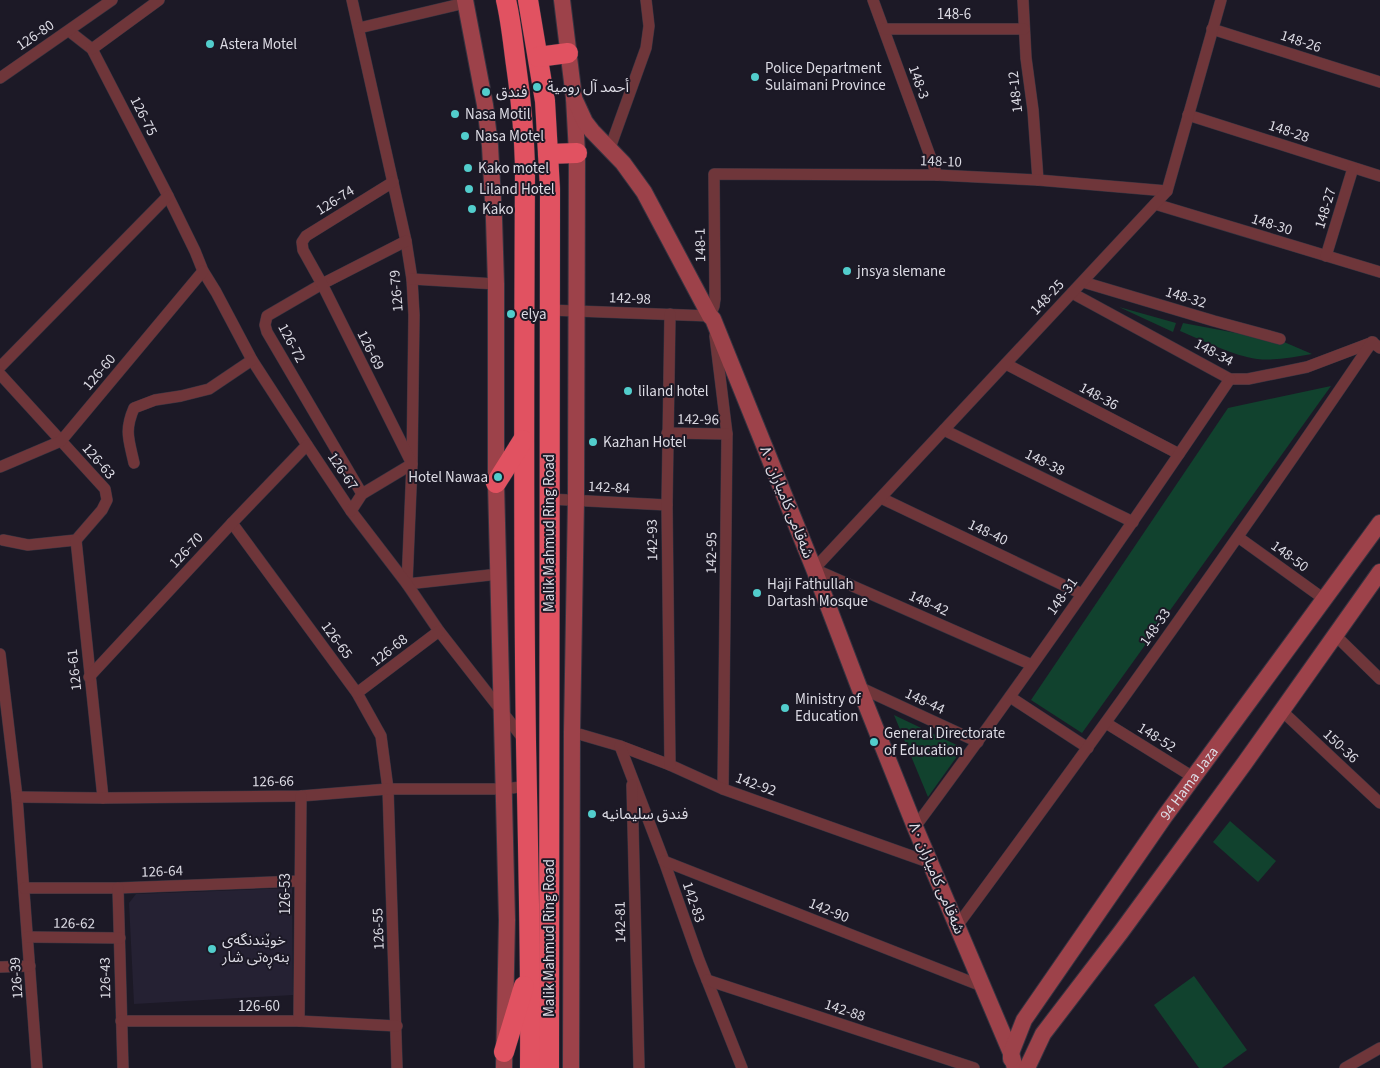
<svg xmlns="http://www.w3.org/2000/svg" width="1380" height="1068" viewBox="0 0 1380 1068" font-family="'Source Sans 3','Noto Sans Arabic',sans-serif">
  <rect width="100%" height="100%" fill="#1c1926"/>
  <polygon fill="#252133" points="292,888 293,995 134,1004 129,903 136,894"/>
  <g fill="#11422e">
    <polygon points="1119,307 1176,323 1173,332"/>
    <path d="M1183,323L1284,342L1312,354C1294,357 1276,361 1257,359C1234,356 1202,340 1180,331Z"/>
    <polygon points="1331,386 1082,733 1031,700 1228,408"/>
    <polygon points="894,715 963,748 928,797"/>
    <polygon points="1230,821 1276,861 1258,882 1213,842"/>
    <polygon points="1194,976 1247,1050 1222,1068 1199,1068 1154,1005"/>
  </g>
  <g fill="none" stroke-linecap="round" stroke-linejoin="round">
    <defs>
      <g id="street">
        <polyline points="352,0 406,241 412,279 414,315 412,464 407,584 499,574"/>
        <polyline points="873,0 937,175"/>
        <polyline points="1023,0 1026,58 1033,110 1038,180"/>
        <polyline points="359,28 465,3"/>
        <polyline points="884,29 1024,29"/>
        <polyline points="1212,29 1380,82"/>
        <polyline points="69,31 92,49 168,196 195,251 203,271 216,292 252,360 307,445 351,511 407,584 439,631 525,741"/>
        <polyline points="92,49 159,0"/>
        <polyline points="0,78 112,0"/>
        <polyline points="1188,115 1380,176"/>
        <polyline points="610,148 646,48 649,26 646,0"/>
        <polyline points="1155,204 1380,272"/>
        <polyline points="1326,256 1353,168"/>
        <polyline points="412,279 496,284"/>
        <polyline points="1083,282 1214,321 1280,339"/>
        <polyline points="1072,293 1230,379 1248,379 1307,367 1373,342"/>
        <polyline points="549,310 710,316 714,306 715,299 714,174 937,175 1038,180 1167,191"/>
        <polyline points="715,336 727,434 723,789"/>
        <polyline points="1006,364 1179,454"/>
        <polyline points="0,367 168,196"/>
        <polyline points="0,374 105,489 107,500 102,510 76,540 28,545 3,540"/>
        <polyline points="944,430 1133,522"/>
        <polyline points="667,433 727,434"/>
        <path d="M134,463C129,440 124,431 134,408L155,400L181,396L209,389L252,360"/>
        <polyline points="0,467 61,441 203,271"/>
        <polyline points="362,494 267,332 265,325 267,316 322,284 406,241"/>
        <polyline points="881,498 1082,594"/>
        <polyline points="549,499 667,505"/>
        <polyline points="351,511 362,494 412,464 322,284 303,250 302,242 306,236 393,182"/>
        <polyline points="232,523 357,693 381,736 388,789 397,1068"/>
        <polyline points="1238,537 1324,599"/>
        <polyline points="76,540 103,798"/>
        <polyline points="1335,635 1380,679"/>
        <polyline points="0,654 17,797 37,1068"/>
        <polyline points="1032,665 814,569 1167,191 1221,0"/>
        <polyline points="89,677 232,523 307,445"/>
        <polyline points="859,687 978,742"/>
        <polyline points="357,693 439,631"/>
        <polyline points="1010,697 1088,748"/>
        <polyline points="1282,711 1380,803"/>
        <polyline points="1106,723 1193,777"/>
        <polyline points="572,732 620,746 670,765 723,789 931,863"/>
        <polyline points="620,746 664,861 699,960 742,1068"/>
        <polyline points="670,765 667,505 670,314"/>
        <polyline points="632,785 639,1068"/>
        <polyline points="17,797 103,798 301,796 388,789 504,789 528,786"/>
        <path d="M915,827C1024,680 1128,530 1230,379"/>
        <polyline points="664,861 984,987"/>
        <polyline points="24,888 118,888 300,881"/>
        <polyline points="118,888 123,1068"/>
        <path d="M957,926C1099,734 1238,540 1372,342L1380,348"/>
        <polyline points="28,937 120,938"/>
        <polyline points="0,967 30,966"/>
        <polyline points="707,980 974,1068"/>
        <polyline points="121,1021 299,1021 397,1026"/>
        <polyline points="299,1021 301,796"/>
        <polyline points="1345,1068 1380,1048"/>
      </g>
      <g id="secondary">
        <polyline points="465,0 485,105 490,146 494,219 496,284 496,483 507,920 504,1068"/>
        <polyline points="562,0 574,98 577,153 576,500 572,732 571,1068"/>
        <polyline points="574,98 585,122 592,131 623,163 644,192 710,316 713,319 814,569 859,687 915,827 1011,1053 1015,1068"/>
        <path id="s1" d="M1011,1059V1053L1024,1020L1165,816L1380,523"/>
        <polyline points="1027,1068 1043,1034 1121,932 1244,764 1380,572"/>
      </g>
      <g id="highway">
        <path d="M506,0C511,21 513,43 516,65C521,99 524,132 525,166C524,358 523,550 526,742C528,850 531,959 530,1068"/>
        <polyline points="528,0 545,101 550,189 549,1068"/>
        <polyline points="538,57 568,53"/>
        <polyline points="548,154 577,153"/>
        <polyline points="496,483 523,440"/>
        <polyline points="504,1052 524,986"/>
      </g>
    </defs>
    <use href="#street" stroke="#373441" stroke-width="12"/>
    <use href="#secondary" stroke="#373441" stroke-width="18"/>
    <use href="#highway" stroke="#373441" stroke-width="21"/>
    <use href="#street" stroke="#6f363a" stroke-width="11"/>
    <use href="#secondary" stroke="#9d424a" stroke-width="16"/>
    <use href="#highway" stroke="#e15261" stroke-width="20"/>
  </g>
  <g fill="#52cdcc" stroke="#1c1926" stroke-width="2">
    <circle cx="210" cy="44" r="5"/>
    <circle cx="755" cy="77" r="5"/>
    <circle cx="537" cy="87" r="5"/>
    <circle cx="486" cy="92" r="5"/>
    <circle cx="455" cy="114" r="5"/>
    <circle cx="465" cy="136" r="5"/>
    <circle cx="468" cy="168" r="5"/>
    <circle cx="469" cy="189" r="5"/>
    <circle cx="472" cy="209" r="5"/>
    <circle cx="847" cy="271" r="5"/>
    <circle cx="511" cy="314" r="5"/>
    <circle cx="628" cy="391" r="5"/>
    <circle cx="593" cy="442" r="5"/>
    <circle cx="498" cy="477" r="5"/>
    <circle cx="757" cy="593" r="5"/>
    <circle cx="785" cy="708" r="5"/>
    <circle cx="874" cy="742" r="5"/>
    <circle cx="592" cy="814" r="5"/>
    <circle cx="212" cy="949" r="5"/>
  </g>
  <g text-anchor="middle" stroke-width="4" stroke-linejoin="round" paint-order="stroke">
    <g font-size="15" fill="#dcdbe4" stroke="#1c1926">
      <text x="954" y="19">148-6</text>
      <text transform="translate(35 35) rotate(-34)" y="5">126-80</text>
      <text transform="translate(1301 41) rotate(18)" y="5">148-26</text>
      <text transform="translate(919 82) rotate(70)" y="5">148-3</text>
      <text transform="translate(1015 92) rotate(-96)" y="5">148-12</text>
      <text transform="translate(144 116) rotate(63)" y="5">126-75</text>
      <text transform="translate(1289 131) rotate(18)" y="5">148-28</text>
      <text transform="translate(941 161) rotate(2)" y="5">148-10</text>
      <text transform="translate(335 200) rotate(-32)" y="5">126-74</text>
      <text transform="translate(1325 208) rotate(-73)" y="5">148-27</text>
      <text transform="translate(1272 224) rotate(17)" y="5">148-30</text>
      <text transform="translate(700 245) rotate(-91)" y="5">148-1</text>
      <text transform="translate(396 291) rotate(-95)" y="5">126-79</text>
      <text transform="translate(1047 297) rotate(-47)" y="5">148-25</text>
      <text transform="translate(1186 297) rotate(17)" y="5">148-32</text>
      <text transform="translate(630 298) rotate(2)" y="5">142-98</text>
      <text transform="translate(292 343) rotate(62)" y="5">126-72</text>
      <text transform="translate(371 350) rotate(63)" y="5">126-69</text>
      <text transform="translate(1214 352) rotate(28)" y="5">148-34</text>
      <text transform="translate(99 372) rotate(-50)" y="5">126-60</text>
      <text transform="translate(1099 396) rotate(28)" y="5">148-36</text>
      <text transform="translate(698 419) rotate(1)" y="5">142-96</text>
      <text transform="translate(99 461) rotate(49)" y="5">126-63</text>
      <text transform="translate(1045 462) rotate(26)" y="5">148-38</text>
      <text transform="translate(343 471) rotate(56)" y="5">126-67</text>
      <text transform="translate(609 487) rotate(3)" y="5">142-84</text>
      <text transform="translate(787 502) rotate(68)" y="5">شەقامی کامیاران ٨٠</text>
      <text transform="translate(988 532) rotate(25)" y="5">148-40</text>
      <text transform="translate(549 533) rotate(-90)" y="5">Malik Mahmud Ring Road</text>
      <text transform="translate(652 540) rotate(-91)" y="5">142-93</text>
      <text transform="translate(186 550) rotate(-47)" y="5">126-70</text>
      <text transform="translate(711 553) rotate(-89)" y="5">142-95</text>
      <text transform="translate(1290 556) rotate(36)" y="5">148-50</text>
      <text transform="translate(1062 596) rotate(-55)" y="5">148-31</text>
      <text transform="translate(929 603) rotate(24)" y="5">148-42</text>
      <text transform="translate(1155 627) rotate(-55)" y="5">148-33</text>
      <text transform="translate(337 640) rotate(54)" y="5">126-65</text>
      <text transform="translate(389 650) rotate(-38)" y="5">126-68</text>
      <text transform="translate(74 670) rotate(-96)" y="5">126-61</text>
      <text transform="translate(925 701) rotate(25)" y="5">148-44</text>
      <text transform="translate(1157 737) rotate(32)" y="5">148-52</text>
      <text transform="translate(1341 746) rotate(43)" y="5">150-36</text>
      <text transform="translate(273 781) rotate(-1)" y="5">126-66</text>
      <text transform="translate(756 784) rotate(20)" y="5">142-92</text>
      <text dy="5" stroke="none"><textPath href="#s1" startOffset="330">94 Hama Jaza</textPath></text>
      <text transform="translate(162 871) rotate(-2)" y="5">126-64</text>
      <text transform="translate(937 878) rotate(67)" y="5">شەقامی کامیاران ٨٠</text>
      <text transform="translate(285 894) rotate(-90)" y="5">126-53</text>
      <text transform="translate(694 902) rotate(71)" y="5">142-83</text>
      <text transform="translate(829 910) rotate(22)" y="5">142-90</text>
      <text transform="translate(620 922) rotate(-91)" y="5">142-81</text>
      <text transform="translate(74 923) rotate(1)" y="5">126-62</text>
      <text transform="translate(378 929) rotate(-92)" y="5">126-55</text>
      <text transform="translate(549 938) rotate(-90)" y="5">Malik Mahmud Ring Road</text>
      <text transform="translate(16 978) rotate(-94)" y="5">126-39</text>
      <text transform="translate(105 978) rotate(-91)" y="5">126-43</text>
      <text x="259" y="1011">126-60</text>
      <text transform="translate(845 1010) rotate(18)" y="5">142-88</text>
    </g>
    <g font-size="15" fill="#dcdbe4" stroke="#1c1926" text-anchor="start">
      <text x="220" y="49">Astera Motel</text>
      <text x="765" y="73">Police Department<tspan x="765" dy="17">Sulaimani Province</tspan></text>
      <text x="547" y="92">أحمد آل رومية</text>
      <text x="496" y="97">فندق</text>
      <text x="465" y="119">Nasa Motil</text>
      <text x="475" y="141">Nasa Motel</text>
      <text x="478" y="173">Kako motel</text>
      <text x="479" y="194">Liland Hotel</text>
      <text x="482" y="214">Kako</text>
      <text x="857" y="276">jnsya slemane</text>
      <text x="521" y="319">elya</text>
      <text x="638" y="396">liland hotel</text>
      <text x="603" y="447">Kazhan Hotel</text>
      <text x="488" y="482" text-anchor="end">Hotel Nawaa</text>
      <text x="767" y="589">Haji Fathullah<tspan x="767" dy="17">Dartash Mosque</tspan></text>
      <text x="795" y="704">Ministry of<tspan x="795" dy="17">Education</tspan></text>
      <text x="884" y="738">General Directorate<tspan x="884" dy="17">of Education</tspan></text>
      <text x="602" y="819">فندق سليمانيه</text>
      <text x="222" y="945">خوێندنگەی<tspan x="222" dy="17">بنەڕەتی شار</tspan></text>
    </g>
  </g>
</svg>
